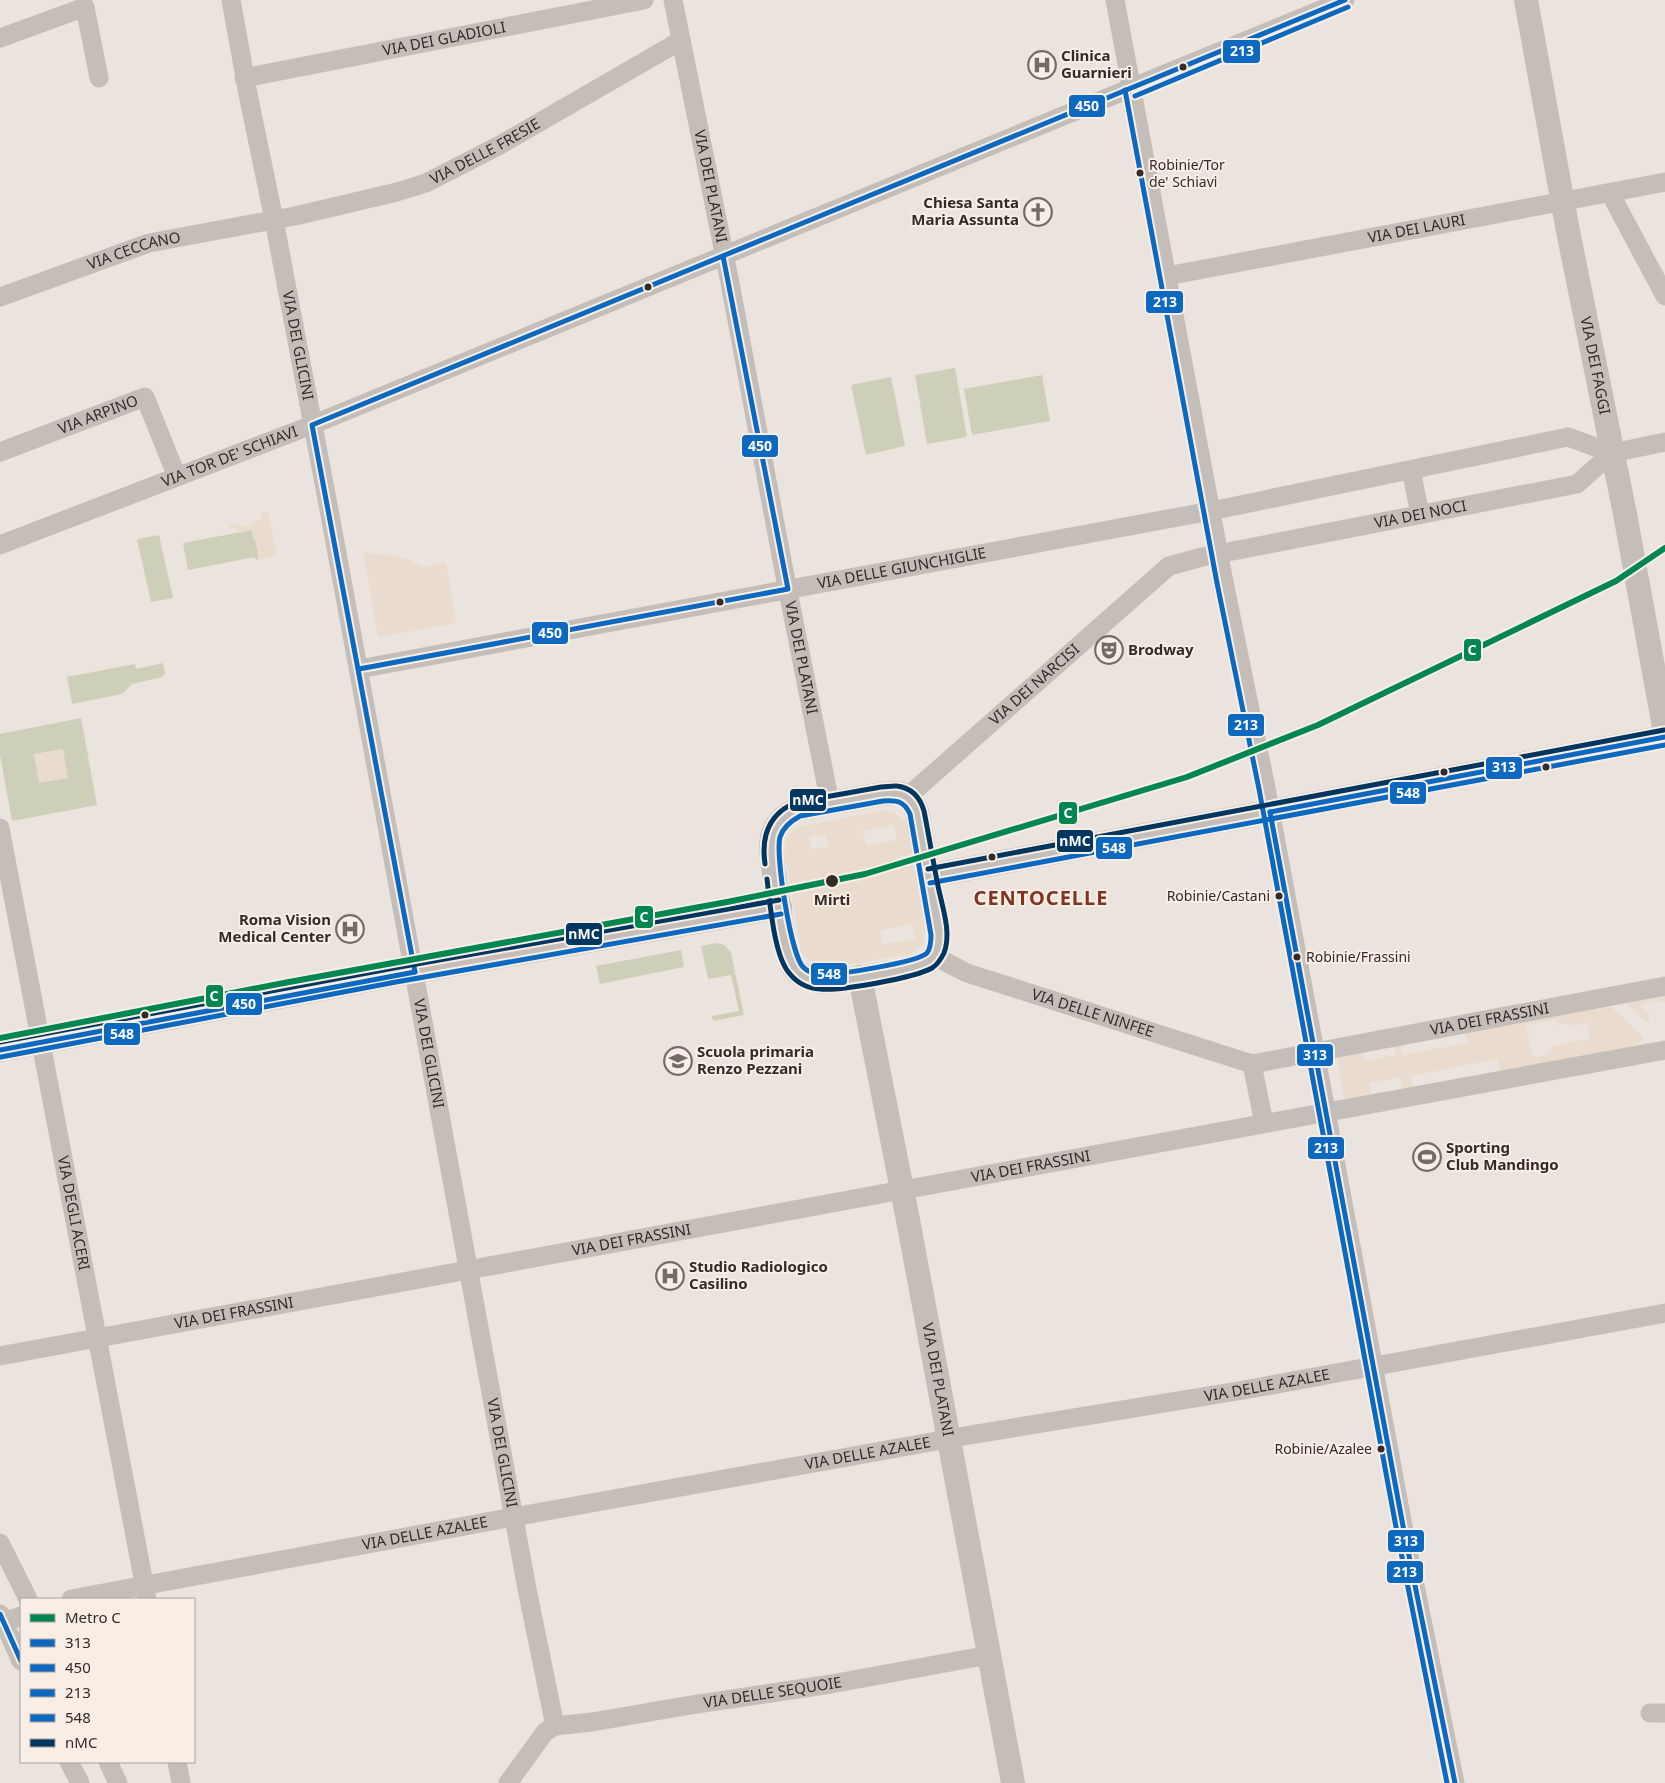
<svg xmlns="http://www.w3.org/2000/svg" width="1665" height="1783" viewBox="0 0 1665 1783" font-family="'Noto Sans',sans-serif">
  <rect width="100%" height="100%" fill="#ebe4de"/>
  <g fill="#cdcfb9">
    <polygon points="955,368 967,437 927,444 915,375"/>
    <polygon points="1042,375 1050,421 972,435 964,389"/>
    <polygon points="891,377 905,446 866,455 851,385"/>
    <polygon points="252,530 253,538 255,538 259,559 256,560 255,557 188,570 183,543"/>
    <polygon points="159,535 173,598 151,602 137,539"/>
    <polygon points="163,663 165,674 162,677 132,684 122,694 72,704 67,677 135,664 136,669"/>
    <polygon points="81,718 97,805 12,821 0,755 0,734"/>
    <polygon points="716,943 725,945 731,953 744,1015 713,1021 712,1016 739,1011 731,975 708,979 701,946"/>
    <polygon points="681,950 684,967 600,984 596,966"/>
  </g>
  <g fill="#e9dbce" fill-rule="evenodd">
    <polygon points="268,511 277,556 259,559 255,539 253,539 252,530 239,533 238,530 234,528 229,529 229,526 239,524 243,527 252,525 255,520 262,519 261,513"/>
    <polygon points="363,552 396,556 412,561 423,567 446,563 456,623 378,637"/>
    <polygon points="63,749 68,778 39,783 34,754"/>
    <path d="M884,810L900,816L905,821L908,827L926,928L923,943L918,950L910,954L825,969L815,966L801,952L784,848L787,836L796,828L807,825ZM894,825L897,840L866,846L863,831ZM826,834L828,846L812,849L809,837ZM912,924L915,939L883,944L880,930Z"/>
    <polygon points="1665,996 1665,1002 1651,1000 1641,1006 1650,1014 1648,1018 1649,1024 1628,1006 1629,1003"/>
    <path d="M1590,1006L1598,1010L1611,1007L1642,1036L1643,1040L1629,1051L1502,1076L1497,1059L1411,1076L1413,1090L1403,1092L1400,1077L1369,1083L1372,1098L1348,1100L1344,1097L1338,1061L1341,1055L1362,1050L1365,1061L1396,1055L1394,1044L1400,1043L1402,1055L1467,1043L1466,1029ZM1556,1019L1557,1025L1571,1022L1572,1026L1587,1023L1590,1038L1553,1046L1547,1055L1533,1058L1526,1026Z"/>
  </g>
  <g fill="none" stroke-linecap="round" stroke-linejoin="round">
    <g stroke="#c4bdb8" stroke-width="19">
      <path id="s1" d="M231,0L248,94L274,220L330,515L527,1589L555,1726"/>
      <path id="s2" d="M673,0L730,283L783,566L830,803"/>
      <polyline points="1115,0 1224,582 1266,788 1403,1526 1455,1783"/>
      <polyline points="0,38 85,7 99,78"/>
      <path id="s3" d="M244,78L644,0"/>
      <polyline points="1610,193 1665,296"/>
      <path id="s4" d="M1167,276L1665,182"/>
      <path id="s5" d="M0,297L149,243L295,216L397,192L426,183L500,145L680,41"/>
      <path id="s6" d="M0,452L145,397L177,477"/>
      <polyline points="1411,470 1420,514"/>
      <path id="s7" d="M0,545L312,425L1345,0"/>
      <path id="s8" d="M359,669L1211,511L1568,437L1612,453L1665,442"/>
      <path id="s9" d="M907,797L1169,566L1202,557L1577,484L1612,453"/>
      <path id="s10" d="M0,828L147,1599"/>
      <path id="s11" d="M934,956L967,973L1252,1064"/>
      <path id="s12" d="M1264,1123L1252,1064L1665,986"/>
      <path id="s13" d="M0,1356L1665,1050"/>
      <polyline points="0,1543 28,1599"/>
      <path id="s14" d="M71,1599L530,1514L970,1435L1244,1390L1665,1313"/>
      <polyline points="0,1614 21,1661"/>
      <polyline points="3,1619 13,1619 21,1616"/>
      <polyline points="1650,1713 1665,1713"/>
      <polyline points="69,1762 80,1783"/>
      <polyline points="108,1762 118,1783"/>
      <polyline points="177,1762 181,1783"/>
      <path id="s15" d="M508,1783L545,1732L555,1726L592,1722L691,1705L831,1684L989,1655"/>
    </g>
    <g stroke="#c4bdb8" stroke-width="24">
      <path id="s16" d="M1526,0L1567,226L1625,514L1665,732"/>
      <path d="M896,793C907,794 913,801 917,812L939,934C939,945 938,954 929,961C919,969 834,983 821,982C811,981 800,976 794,968C782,953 775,875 771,852C770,831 779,817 798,809L882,794Z"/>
      <polyline points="929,876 1665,737"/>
      <path id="s17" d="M860,977L908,1220L1013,1783"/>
      <polyline points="0,1050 395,975 780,907"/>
    </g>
    <defs>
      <g id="bus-1">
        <polyline points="1270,812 1403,1526 1455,1783"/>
        <polyline points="1270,812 1665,737"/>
      </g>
      <g id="bus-2">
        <polyline points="359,669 788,589 723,256"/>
        <polyline points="415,972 312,425 1345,0"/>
        <polyline points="0,1050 415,972"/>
        <polyline points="0,1614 21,1661"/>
      </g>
      <g id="bus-3">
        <polyline points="1125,90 1217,583 1259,789 1396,1527 1447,1783"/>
        <polyline points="1135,96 1348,7"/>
      </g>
      <g id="bus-4">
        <path d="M883,801C897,800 904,801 910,814L931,935C931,941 931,948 927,953C918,962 835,976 820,974C814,974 807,971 803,967C791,955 775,854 780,837C783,827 791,821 800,816Z"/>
        <polyline points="930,883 1665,745"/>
        <polyline points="1,1057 396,982 781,914"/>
      </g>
      <g id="bus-5">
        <path d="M765,864C761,836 769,813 797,802L881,787L895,786"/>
        <polyline points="928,869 1664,730"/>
        <path d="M767,879C770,903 774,957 790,974C797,983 809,989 820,989C841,991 914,978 932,968C937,965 941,959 944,953C952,933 942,906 938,886C933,861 929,836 924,811C920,797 912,788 897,786"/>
        <polyline points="0,1042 394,968 779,900"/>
      </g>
    </defs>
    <use href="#bus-1" stroke="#f8eee5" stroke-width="9"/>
    <use href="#bus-2" stroke="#f8eee5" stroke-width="9"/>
    <use href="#bus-3" stroke="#f8eee5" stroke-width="9"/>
    <use href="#bus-4" stroke="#f8eee5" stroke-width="9"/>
    <use href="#bus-5" stroke="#f8eee5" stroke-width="9"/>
    <use href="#bus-1" stroke="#0c69bf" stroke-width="5"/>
    <use href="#bus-2" stroke="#0c69bf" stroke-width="5"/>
    <use href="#bus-3" stroke="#0c69bf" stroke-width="5"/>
    <use href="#bus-4" stroke="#0c69bf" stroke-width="5"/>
    <use href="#bus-5" stroke="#00365f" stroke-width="5"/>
    <defs>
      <polyline id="metro-1" points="0,1038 289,982 727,902 865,874 1187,777 1318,725 1616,581 1665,548"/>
    </defs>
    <use href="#metro-1" stroke="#f8eee5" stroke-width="10"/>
    <use href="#metro-1" stroke="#008751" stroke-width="6"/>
  </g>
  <defs>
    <symbol id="hospital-ring" viewBox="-11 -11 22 22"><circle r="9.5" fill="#f8eee5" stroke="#746b66" stroke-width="1.5"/><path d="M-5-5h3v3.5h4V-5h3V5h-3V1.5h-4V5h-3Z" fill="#746b66"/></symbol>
    <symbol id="church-ring" viewBox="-11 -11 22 22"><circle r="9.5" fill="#f8eee5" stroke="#746b66" stroke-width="1.5"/><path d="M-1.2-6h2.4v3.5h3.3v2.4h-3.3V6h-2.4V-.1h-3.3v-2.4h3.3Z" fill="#746b66"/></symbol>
    <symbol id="theatre-ring" viewBox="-11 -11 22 22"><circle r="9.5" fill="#f8eee5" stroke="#746b66" stroke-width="1.5"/><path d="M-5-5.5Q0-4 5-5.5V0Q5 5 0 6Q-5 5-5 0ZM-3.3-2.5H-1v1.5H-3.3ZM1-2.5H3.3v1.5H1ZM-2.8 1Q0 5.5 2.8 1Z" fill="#746b66"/></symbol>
    <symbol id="school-ring" viewBox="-11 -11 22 22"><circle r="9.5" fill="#f8eee5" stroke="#746b66" stroke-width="1.5"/><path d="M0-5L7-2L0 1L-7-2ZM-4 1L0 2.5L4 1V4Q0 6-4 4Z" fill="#746b66"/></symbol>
    <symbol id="stadium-ring" viewBox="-11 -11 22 22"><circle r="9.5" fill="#f8eee5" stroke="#746b66" stroke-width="1.5"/><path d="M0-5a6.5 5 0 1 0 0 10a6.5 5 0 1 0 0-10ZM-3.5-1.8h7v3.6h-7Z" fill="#746b66"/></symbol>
  </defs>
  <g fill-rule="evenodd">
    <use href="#hospital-ring" x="1026" y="49" width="32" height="32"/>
    <use href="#church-ring" x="1022" y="196" width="32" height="32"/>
    <use href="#theatre-ring" x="1093" y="634" width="32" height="32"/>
    <use href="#hospital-ring" x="334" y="913" width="32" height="32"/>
    <use href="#school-ring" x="662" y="1045" width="32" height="32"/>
    <use href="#stadium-ring" x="1411" y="1141" width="32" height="32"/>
    <use href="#hospital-ring" x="654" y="1260" width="32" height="32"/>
  </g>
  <g fill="#342a26" stroke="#f8eee5" stroke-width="2">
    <circle cx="1183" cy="67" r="4.5"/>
    <circle cx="1140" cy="173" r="4.5"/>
    <circle cx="648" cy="287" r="4.5"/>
    <circle cx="720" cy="602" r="4.5"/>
    <circle cx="1546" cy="767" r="4.5"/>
    <circle cx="1444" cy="772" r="4.5"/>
    <circle cx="992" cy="857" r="4.5"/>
    <circle cx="832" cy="881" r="7"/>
    <circle cx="1279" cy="896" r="4.5"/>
    <circle cx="1297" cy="957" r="4.5"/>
    <circle cx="145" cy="1015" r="4.5"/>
    <circle cx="1381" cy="1449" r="4.5"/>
  </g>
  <g text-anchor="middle" stroke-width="4" stroke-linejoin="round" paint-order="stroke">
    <g font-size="14" fill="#342a26" stroke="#f8eee5" text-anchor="start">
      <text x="1149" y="170">Robinie/Tor<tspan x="1149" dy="17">de' Schiavi</tspan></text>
      <text x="1270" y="901" text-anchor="end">Robinie/Castani</text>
      <text x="1306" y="962">Robinie/Frassini</text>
      <text x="1372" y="1454" text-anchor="end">Robinie/Azalee</text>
    </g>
    <g font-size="15" fill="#342a26" stroke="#f8eee5">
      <text dy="5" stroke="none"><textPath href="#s3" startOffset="204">VIA DEI GLADIOLI</textPath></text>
      <text dy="5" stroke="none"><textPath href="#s5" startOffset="509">VIA DELLE FRESIE</textPath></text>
      <text dy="5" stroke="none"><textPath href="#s2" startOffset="190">VIA DEI PLATANI</textPath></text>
      <text dy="5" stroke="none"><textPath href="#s4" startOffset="254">VIA DEI LAURI</textPath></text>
      <text dy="5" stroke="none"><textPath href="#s5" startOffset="142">VIA CECCANO</textPath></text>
      <text dy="5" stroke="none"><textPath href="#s1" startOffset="352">VIA DEI GLICINI</textPath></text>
      <text dy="5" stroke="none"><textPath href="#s16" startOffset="372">VIA DEI FAGGI</textPath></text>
      <text dy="5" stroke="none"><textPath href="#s6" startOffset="105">VIA ARPINO</textPath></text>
      <text dy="5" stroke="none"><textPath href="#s7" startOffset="246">VIA TOR DE' SCHIAVI</textPath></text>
      <text dy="5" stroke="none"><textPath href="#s9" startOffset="606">VIA DEI NOCI</textPath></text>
      <text dy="5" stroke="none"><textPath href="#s8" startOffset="552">VIA DELLE GIUNCHIGLIE</textPath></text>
      <text dy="5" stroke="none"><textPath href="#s2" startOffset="670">VIA DEI PLATANI</textPath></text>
      <text dy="5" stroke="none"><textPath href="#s9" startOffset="170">VIA DEI NARCISI</textPath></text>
      <text dy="5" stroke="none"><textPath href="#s11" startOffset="169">VIA DELLE NINFEE</textPath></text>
      <text dy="5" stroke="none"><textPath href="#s12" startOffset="302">VIA DEI FRASSINI</textPath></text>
      <text dy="5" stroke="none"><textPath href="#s1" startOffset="1072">VIA DEI GLICINI</textPath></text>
      <text dy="5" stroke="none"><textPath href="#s13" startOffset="1048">VIA DEI FRASSINI</textPath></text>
      <text dy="5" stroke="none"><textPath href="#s10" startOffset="392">VIA DEGLI ACERI</textPath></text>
      <text dy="5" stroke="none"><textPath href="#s13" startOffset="642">VIA DEI FRASSINI</textPath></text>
      <text dy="5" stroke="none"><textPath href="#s13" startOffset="238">VIA DEI FRASSINI</textPath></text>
      <text dy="5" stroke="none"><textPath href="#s17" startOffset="410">VIA DEI PLATANI</textPath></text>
      <text dy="5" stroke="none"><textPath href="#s14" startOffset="1215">VIA DELLE AZALEE</textPath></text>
      <text dy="5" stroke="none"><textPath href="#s1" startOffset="1478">VIA DEI GLICINI</textPath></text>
      <text dy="5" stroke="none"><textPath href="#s14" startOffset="810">VIA DELLE AZALEE</textPath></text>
      <text dy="5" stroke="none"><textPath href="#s14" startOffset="360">VIA DELLE AZALEE</textPath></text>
      <text dy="5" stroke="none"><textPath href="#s15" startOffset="295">VIA DELLE SEQUOIE</textPath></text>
    </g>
    <g font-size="15" font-weight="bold" fill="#342a26" stroke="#f8eee5" text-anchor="start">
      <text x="1061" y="61">Clinica<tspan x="1061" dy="17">Guarnieri</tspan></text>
      <text x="1019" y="208" text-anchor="end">Chiesa Santa<tspan x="1019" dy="17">Maria Assunta</tspan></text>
      <text x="1128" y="655">Brodway</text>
      <text x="331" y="925" text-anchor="end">Roma Vision<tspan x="331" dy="17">Medical Center</tspan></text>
      <text x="697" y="1057">Scuola primaria<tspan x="697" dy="17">Renzo Pezzani</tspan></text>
      <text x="1446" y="1153">Sporting<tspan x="1446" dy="17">Club Mandingo</tspan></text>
      <text x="689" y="1272">Studio Radiologico<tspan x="689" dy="17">Casilino</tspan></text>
    </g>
    <g font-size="15" font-weight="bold" fill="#342a26" stroke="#f8eee5">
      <text x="832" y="905">Mirti</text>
    </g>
    <g font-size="20" font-weight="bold" letter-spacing="1" fill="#803422" stroke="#f8eee5">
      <text x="1041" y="905">CENTOCELLE</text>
    </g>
  </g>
  <g stroke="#f8eee5" stroke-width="2">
    <rect x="1222" y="39" width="39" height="25" rx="5" fill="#0c69bf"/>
    <rect x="1068" y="94" width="38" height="24" rx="5" fill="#0c69bf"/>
    <rect x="1145" y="290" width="39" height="24" rx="5" fill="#0c69bf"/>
    <rect x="741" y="434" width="38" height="24" rx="5" fill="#0c69bf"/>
    <rect x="531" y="621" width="38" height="24" rx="5" fill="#0c69bf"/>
    <rect x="1463" y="638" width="19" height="24" rx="5" fill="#008751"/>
    <rect x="1227" y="713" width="38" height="24" rx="5" fill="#0c69bf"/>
    <rect x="1485" y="756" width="38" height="24" rx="5" fill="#0c69bf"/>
    <rect x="1389" y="781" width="38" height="24" rx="5" fill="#0c69bf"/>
    <rect x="789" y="788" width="38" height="24" rx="5" fill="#00365f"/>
    <rect x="1058" y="801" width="20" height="24" rx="5" fill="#008751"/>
    <rect x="1056" y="829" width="38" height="24" rx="5" fill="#00365f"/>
    <rect x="1095" y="836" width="38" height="24" rx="5" fill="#0c69bf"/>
    <rect x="634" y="905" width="20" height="24" rx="5" fill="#008751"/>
    <rect x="565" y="922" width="38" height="24" rx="5" fill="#00365f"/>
    <rect x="810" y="962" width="38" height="24" rx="5" fill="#0c69bf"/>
    <rect x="205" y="984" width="19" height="24" rx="5" fill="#008751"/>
    <rect x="225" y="992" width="38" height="24" rx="5" fill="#0c69bf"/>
    <rect x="103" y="1022" width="38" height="24" rx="5" fill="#0c69bf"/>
    <rect x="1296" y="1043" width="38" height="24" rx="5" fill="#0c69bf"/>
    <rect x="1307" y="1136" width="38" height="24" rx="5" fill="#0c69bf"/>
    <rect x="1387" y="1529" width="38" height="24" rx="5" fill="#0c69bf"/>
    <rect x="1386" y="1560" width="38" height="24" rx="5" fill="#0c69bf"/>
  </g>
  <g font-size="14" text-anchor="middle" font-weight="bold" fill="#fff">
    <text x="1242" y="56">213</text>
    <text x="1087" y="111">450</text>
    <text x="1165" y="307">213</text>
    <text x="760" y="451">450</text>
    <text x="550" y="638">450</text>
    <text x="1472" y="655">C</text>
    <text x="1246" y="730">213</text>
    <text x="1504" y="772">313</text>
    <text x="1408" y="798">548</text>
    <text x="808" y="805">nMC</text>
    <text x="1068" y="818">C</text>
    <text x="1075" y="846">nMC</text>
    <text x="1114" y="853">548</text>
    <text x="644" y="922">C</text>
    <text x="584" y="939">nMC</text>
    <text x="829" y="979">548</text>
    <text x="214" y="1001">C</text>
    <text x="244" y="1009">450</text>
    <text x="122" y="1039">548</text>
    <text x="1315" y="1060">313</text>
    <text x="1326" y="1153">213</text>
    <text x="1406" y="1546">313</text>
    <text x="1405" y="1577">213</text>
  </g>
  <rect x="20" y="1598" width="175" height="165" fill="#f8eee5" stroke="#aaa099"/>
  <rect x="30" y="1614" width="25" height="8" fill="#008751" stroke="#aaa099"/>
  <text x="65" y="1623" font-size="15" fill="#342a26">Metro C</text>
  <rect x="30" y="1639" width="25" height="8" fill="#0c69bf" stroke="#aaa099"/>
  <text x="65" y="1648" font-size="15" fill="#342a26">313</text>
  <rect x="30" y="1664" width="25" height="8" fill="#0c69bf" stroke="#aaa099"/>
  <text x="65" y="1673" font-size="15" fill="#342a26">450</text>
  <rect x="30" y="1689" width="25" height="8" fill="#0c69bf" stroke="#aaa099"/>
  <text x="65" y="1698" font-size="15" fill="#342a26">213</text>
  <rect x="30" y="1714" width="25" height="8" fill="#0c69bf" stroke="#aaa099"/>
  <text x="65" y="1723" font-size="15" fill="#342a26">548</text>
  <rect x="30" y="1739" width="25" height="8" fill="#00365f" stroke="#aaa099"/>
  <text x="65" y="1748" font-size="15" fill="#342a26">nMC</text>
</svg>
